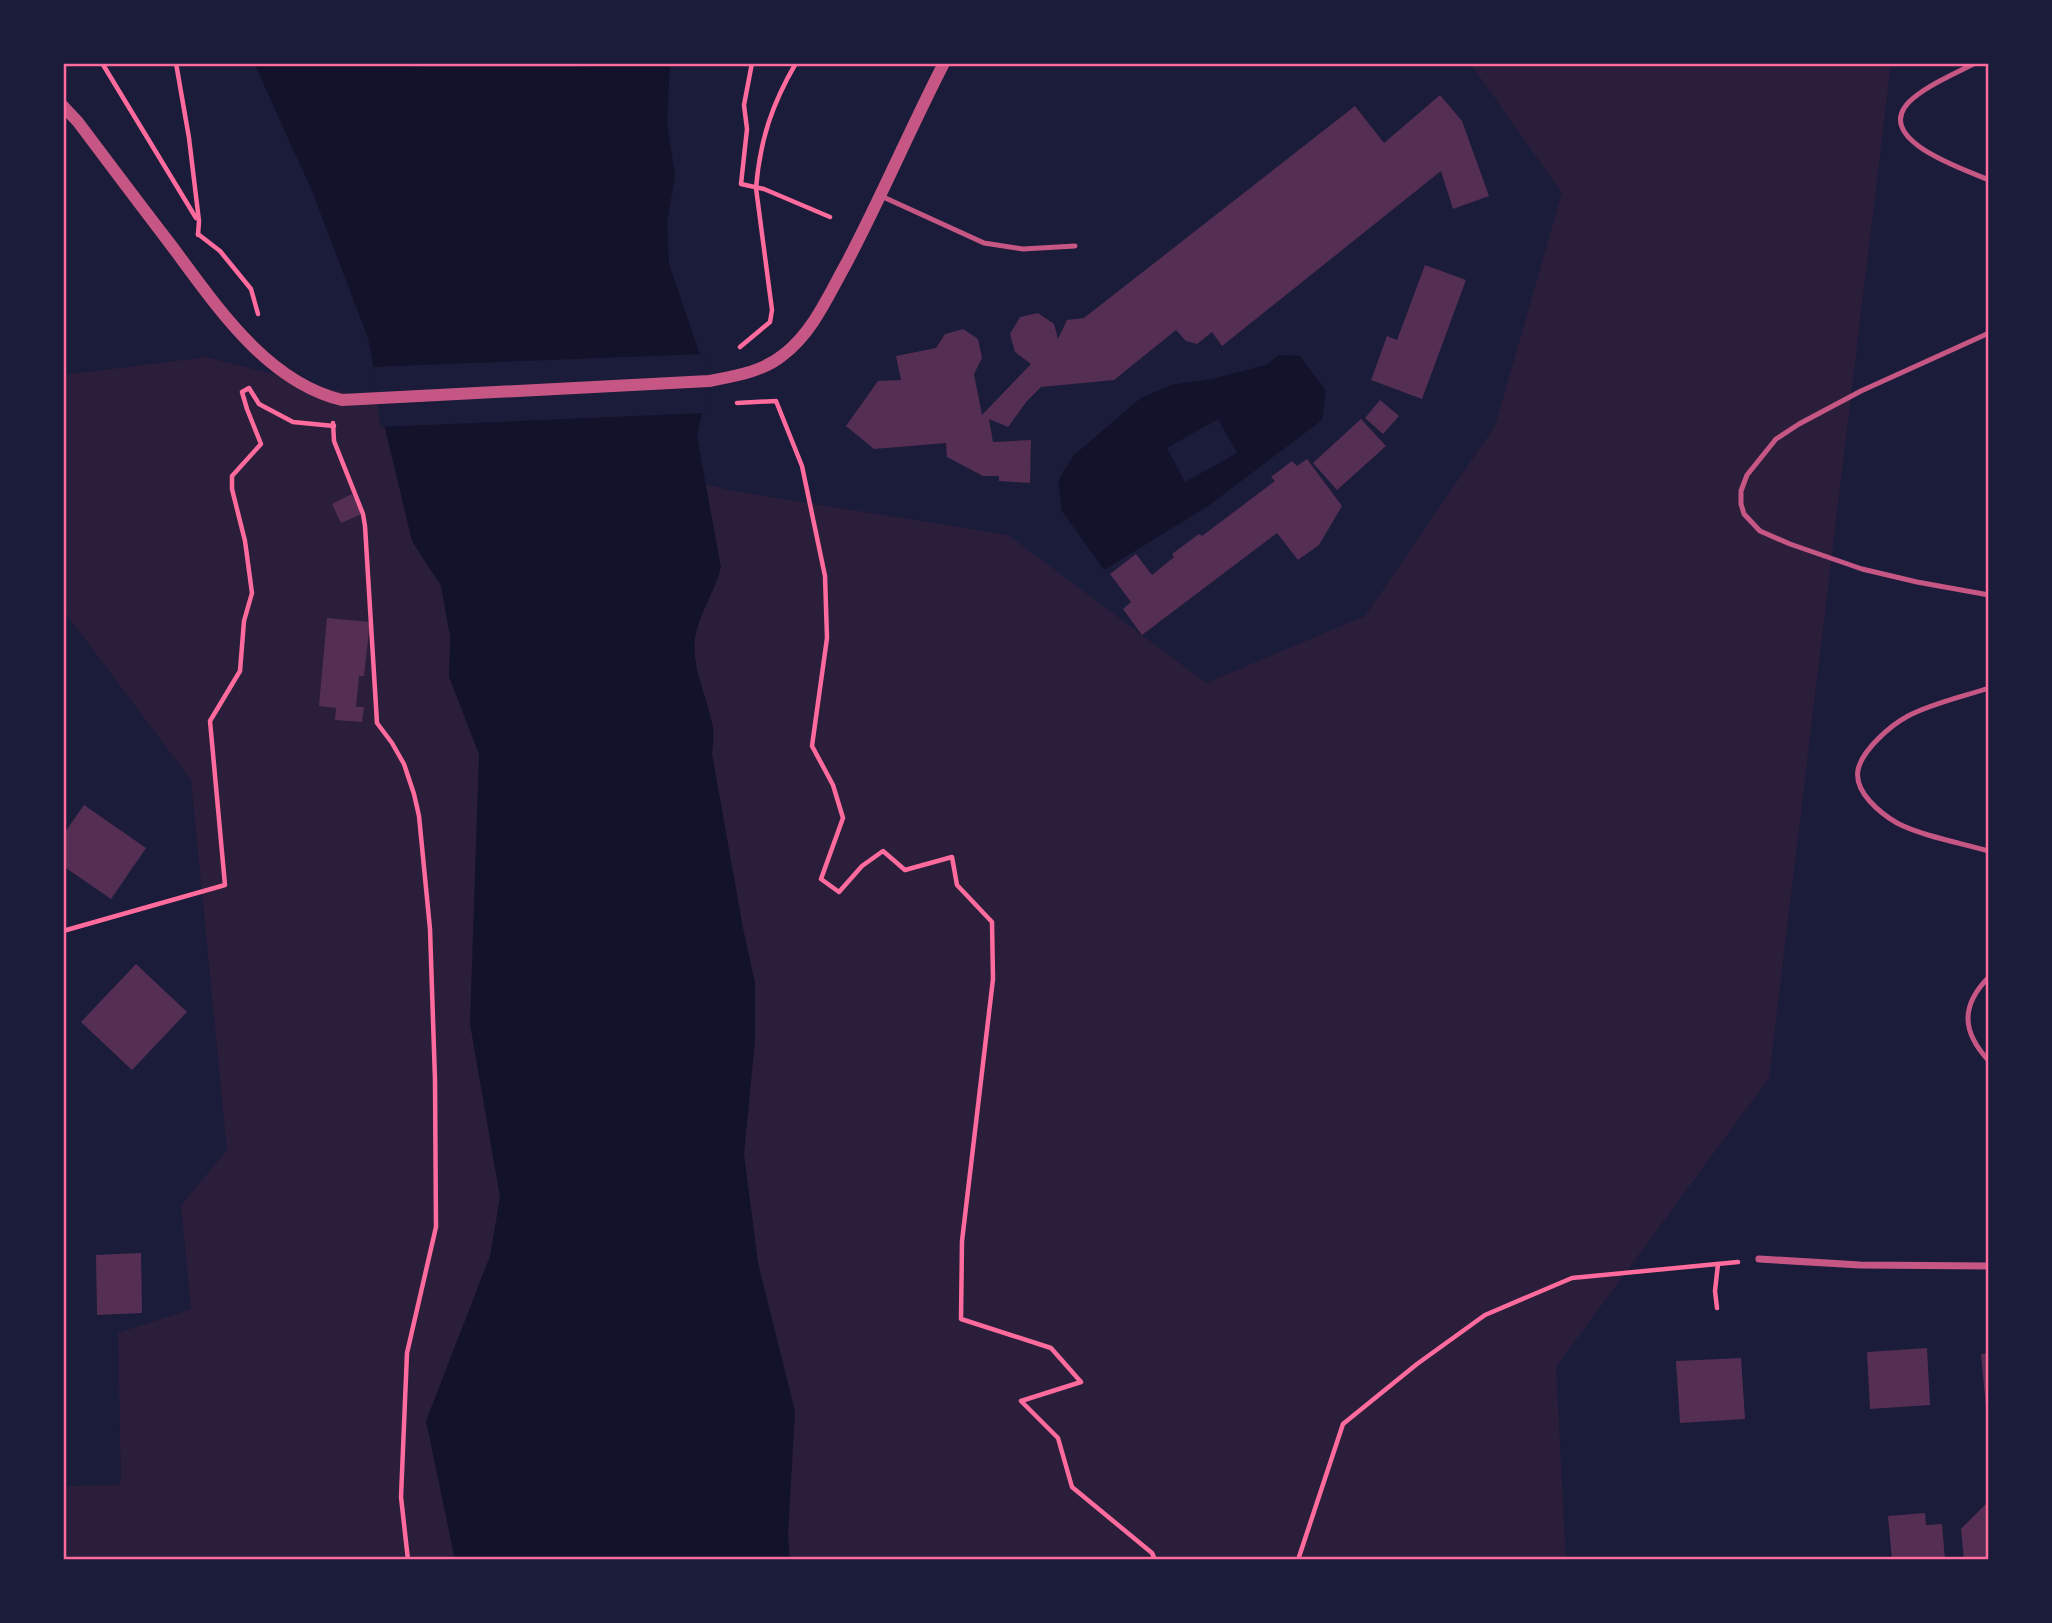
<svg xmlns="http://www.w3.org/2000/svg" width="2052" height="1623" viewBox="0 0 2052 1623" font-family="Overpass,sans-serif">
  <rect width="100%" height="100%" fill="#1b1b3a"/>
  <polygon fill="#2a1e3b" points="1470,63 1891,63 1769,1078 1556,1367 1566,1560 63,1560 63,1486 118,1485 121,1481 118,1333 191,1309 181,1205 227,1150 191,780 63,610 63,375 199,358 202,356 733,491 1008,535 1206,683 1365,616 1495,426 1562,193"/>
  <g fill="#12122b" fill-rule="evenodd">
    <path d="M254,63H670L667,123L675,175L667,223L669,264L709,381L697,437L721,567C715,592 699,613 695,638C691,668 708,698 713,728C714,736 713,746 712,754L743,928L755,983V1040L744,1154L758,1263L795,1412L788,1535L790,1560H455L426,1421L490,1256L500,1197L470,1024L479,754L449,677L450,636L441,586L412,541L385,428L368,338L312,191Z"/>
    <path d="M1279,355L1300,356L1326,391L1322,420L1208,506L1104,570L1062,511L1058,481L1073,456L1141,398L1171,385L1212,379L1266,365ZM1218,419L1237,453L1185,482L1167,448Z"/>
  </g>
  <g fill="#1b1b3a">
    <polygon points="374,63 673,63 574,67 421,67"/>
    <polygon points="703,354 708,368 709,381 709,396 705,413 381,427 370,367"/>
  </g>
  <g fill="#542f53">
    <polygon points="1440,95 1462,121 1489,196 1453,209 1441,171 1222,346 1212,332 1197,344 1186,341 1176,330 1114,380 1041,387 1027,401 1008,427 989,419 993,442 1031,440 1030,483 999,481 999,476 983,476 947,457 946,443 874,449 846,426 878,381 901,380 896,356 936,348 945,334 963,329 978,339 982,358 974,374 982,415 1031,364 1015,352 1010,334 1020,317 1038,313 1054,324 1058,339 1067,320 1084,318 1355,106 1384,143"/>
    <polygon points="1425,265 1466,280 1422,399 1371,380 1387,336 1397,340"/>
    <polygon points="1380,400 1399,416 1383,434 1365,418"/>
    <polygon points="1361,419 1386,446 1337,490 1313,463"/>
    <polygon points="1307,459 1342,506 1319,545 1298,560 1277,533 1142,635 1123,609 1131,602 1110,574 1136,554 1152,575 1174,557 1172,554 1199,534 1202,536 1275,481 1271,477 1292,461 1297,466"/>
    <polygon points="352,494 362,514 341,523 332,504"/>
    <polygon points="327,618 370,622 364,676 359,676 356,707 364,707 362,722 335,720 336,708 319,706"/>
    <polygon points="84,805 146,848 111,899 63,866 63,835"/>
    <polygon points="136,964 187,1012 132,1070 81,1022"/>
    <polygon points="141,1253 142,1313 97,1315 96,1255"/>
    <polygon points="1927,1348 1930,1405 1870,1409 1867,1352"/>
    <polygon points="1989,1353 1989,1417 1987,1418 1981,1354"/>
    <polygon points="1741,1358 1745,1419 1680,1423 1676,1361"/>
    <polygon points="1989,1501 1989,1560 1964,1560 1961,1529"/>
    <polygon points="1925,1513 1926,1525 1942,1524 1945,1560 1892,1560 1888,1516"/>
  </g>
  <g fill="none" stroke-linecap="round" stroke-linejoin="round">
    <g stroke="#ff6b9d" stroke-width="4.5">
      <polyline points="102,63 196,218"/>
      <polyline points="176,63 189,138 199,221 198,235"/>
      <polyline points="752,63 744,105 747,129 741,184 764,189 830,217"/>
      <polyline points="198,234 220,251 251,289 258,314"/>
      <path d="M740,347L770,322L772,310L756,188C760,140 772,104 796,63"/>
      <polyline points="737,403 776,401 802,466 825,576 827,638 812,746 833,785 843,818 821,879 839,892 862,866 883,851 905,870 952,857 957,885 992,922 993,979 962,1241 961,1319 1051,1348 1081,1382 1021,1401 1058,1438 1072,1487 1152,1553 1155,1560"/>
      <polyline points="333,423 334,441 363,514 365,526 377,723 392,743 404,764 414,794 419,816 430,929 435,1080 436,1227 407,1353 401,1497 408,1560"/>
      <polyline points="63,931 225,885 210,721 240,671 244,621 252,593 245,541 232,489 232,476 261,444 247,409 242,392 249,388 259,404 293,422 334,426"/>
      <polyline points="1717,1308 1715,1291 1718,1264"/>
      <polyline points="1298,1560 1343,1424 1417,1364 1485,1315 1572,1278 1738,1262"/>
    </g>
    <g stroke="#c65784" stroke-width="5">
      <path d="M1975,63C1955,74 1925,86 1909,102C1872,140 1966,170 1989,180"/>
      <polyline points="881,196 984,243 1023,249 1075,246"/>
      <polyline points="1989,333 1861,391 1799,424 1776,439 1747,475 1741,491 1741,504 1744,514 1760,531 1790,544 1862,569 1917,582 1989,595"/>
      <path d="M1989,688C1962,697 1933,703 1908,716C1891,725 1862,750 1858,770C1854,792 1880,813 1897,823C1922,836 1961,843 1989,851"/>
      <path d="M1989,977C1960,1006 1962,1032 1989,1061"/>
    </g>
    <polyline stroke="#c65784" stroke-width="7" points="1759,1259 1860,1265 1989,1266"/>
    <path stroke="#c65784" stroke-width="12" d="M63,106L78,122C108,162 138,202 168,241C214,302 264,381 342,400L709,381C735,376 762,372 783,355C813,332 828,296 846,264C881,198 910,129 944,63"/>
  </g>
  <rect width="2052" height="1623" fill="none" stroke="#1b1b3a" stroke-width="130"/>
  <rect x="65" y="65" width="1922" height="1493" fill="none" stroke="#ff6b9d" stroke-width="2.5"/>
</svg>
